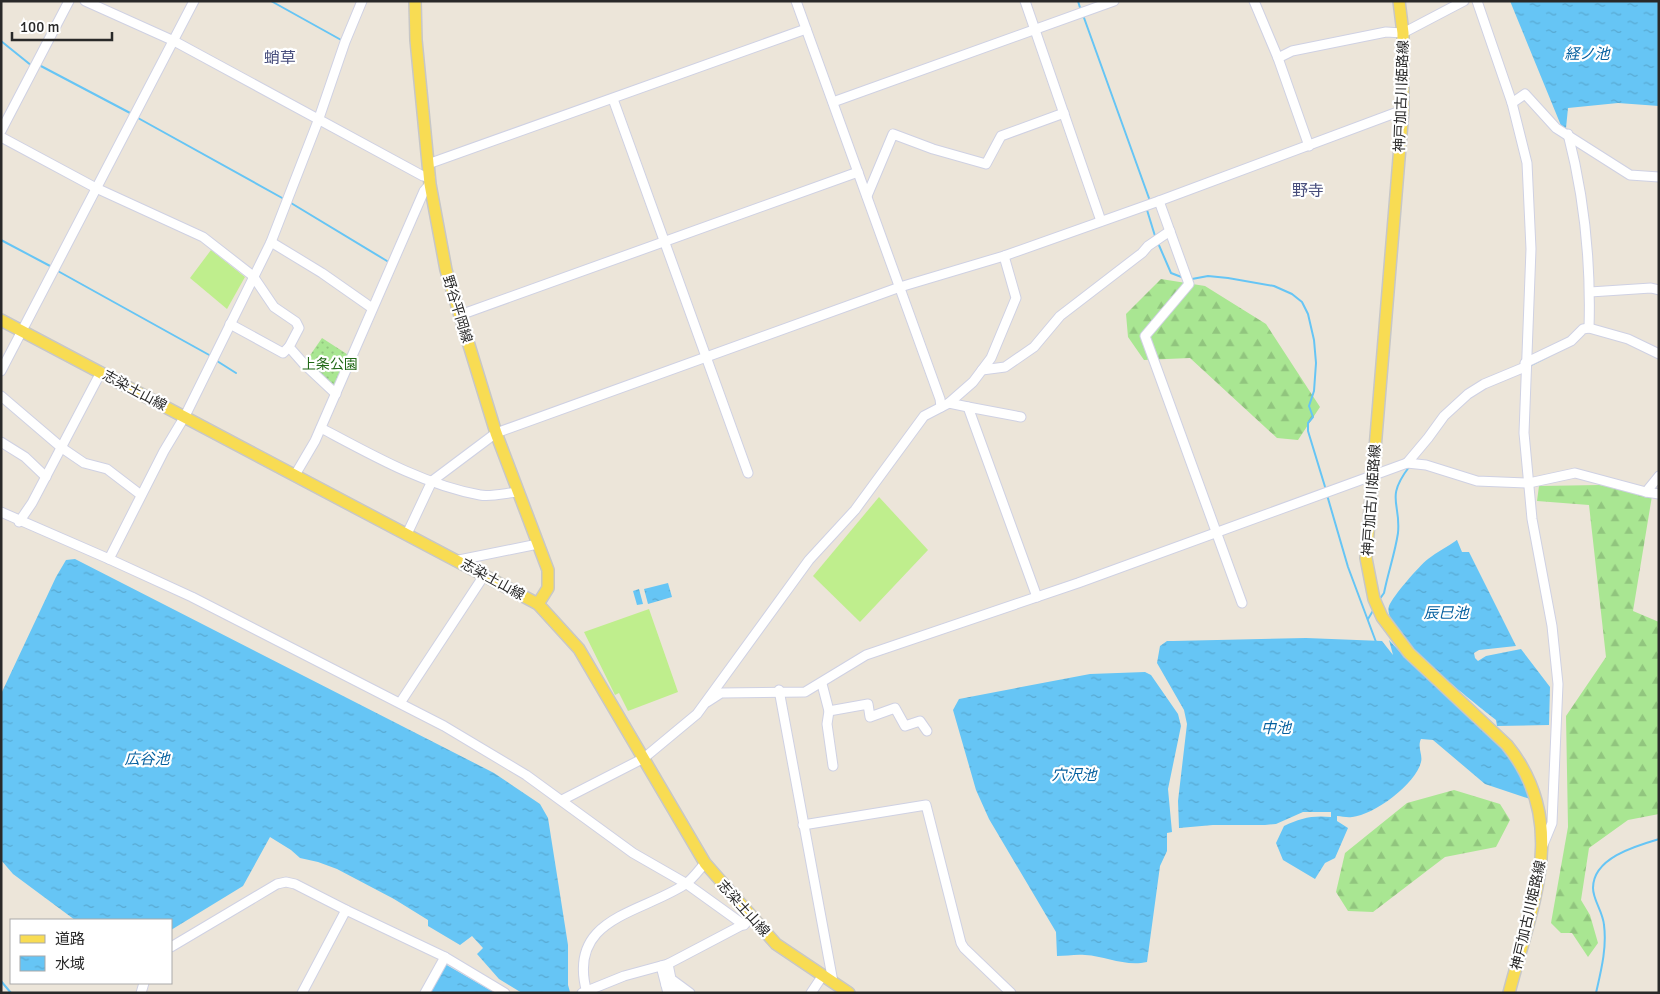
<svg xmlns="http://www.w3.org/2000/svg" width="1660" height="994" viewBox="0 0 1660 994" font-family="Signika,'Noto Sans JP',sans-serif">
  <defs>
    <pattern id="grass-dots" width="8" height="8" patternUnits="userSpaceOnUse" patternTransform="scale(1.25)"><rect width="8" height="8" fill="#a9e692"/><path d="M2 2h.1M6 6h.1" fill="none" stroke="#91c57e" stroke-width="1.8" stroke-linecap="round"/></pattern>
    <pattern id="forest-firs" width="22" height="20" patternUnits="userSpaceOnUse" patternTransform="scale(1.25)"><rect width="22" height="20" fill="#a9e692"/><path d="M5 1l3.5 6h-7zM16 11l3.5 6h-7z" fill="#91c57e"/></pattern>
    <pattern id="water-ripples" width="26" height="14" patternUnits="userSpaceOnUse" patternTransform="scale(1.25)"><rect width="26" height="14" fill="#66c5f5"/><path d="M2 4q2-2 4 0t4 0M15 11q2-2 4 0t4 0" fill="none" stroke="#58a9d2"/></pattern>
  </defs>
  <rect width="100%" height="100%" fill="#ece5d9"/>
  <polygon fill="url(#grass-dots)" points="322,338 353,358 336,394 304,364"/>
  <g fill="url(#forest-firs)">
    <polygon points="1161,279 1205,286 1266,324 1320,407 1298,440 1277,438 1190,358 1144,360 1128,337 1126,314"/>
    <polygon points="1600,485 1652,496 1633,611 1659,622 1659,814 1628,820 1589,848 1581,900 1590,915 1598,943 1588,957 1572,933 1561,933 1551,923 1568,827 1566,716 1606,657 1589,505 1537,501 1539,486"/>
    <polygon points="1454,790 1500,804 1510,820 1496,847 1445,857 1373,912 1348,911 1336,892 1345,853 1407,803"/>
  </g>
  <g fill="#bfee8d">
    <polygon points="211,250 245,277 227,309 190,278"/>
    <polygon points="879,497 928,550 860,622 813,576"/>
    <polygon points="649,609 678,692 628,711 619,693 615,695 584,632"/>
  </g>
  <g fill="url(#water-ripples)">
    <polygon points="1510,1 1659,1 1659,106 1618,103 1568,108 1566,128 1562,128"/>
    <path d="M1457,540L1462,552H1469L1516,646L1479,650L1474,653L1475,658L1478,661L1486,656L1521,649L1550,687L1549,725L1497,726L1496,720C1476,704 1380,631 1389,606C1393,596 1419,566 1428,559C1437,552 1447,547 1457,540Z"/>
    <polygon points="75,559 494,773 540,804 548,818 568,945 568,985 570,992 522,993 499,979 477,954 483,948 472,936 460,945 428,926 428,920 394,899 337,869 318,862 300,858 291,850 270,837 243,886 171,930 171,920 75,920 13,874 1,860 1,694 56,577 66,560"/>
    <polygon points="668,583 672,597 648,604 644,589"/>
    <polygon points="639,589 643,604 637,605 633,591"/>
    <path d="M1306,638L1382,641L1393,655L1389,640L1401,653C1448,696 1509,737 1530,799L1485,784L1433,740L1421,739C1417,747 1423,755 1421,762C1416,784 1374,815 1352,817C1347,818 1342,816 1337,816V821L1348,828L1335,858L1325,863L1315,879L1283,860L1276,843L1284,826C1300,818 1313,815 1331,817V812H1303L1276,824L1265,825H1213L1179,828L1178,801L1187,724L1184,710L1157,663L1160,646L1167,641H1173Z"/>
    <path d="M1145,672L1151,675L1178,714L1181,726L1168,789L1172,832L1167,833V851L1160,866L1147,962C1125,967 1106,956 1085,955C1076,954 1066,956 1057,956L1056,932L989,819L976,790L953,710L959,699L1090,674Z"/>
    <polygon points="445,964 495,993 430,993"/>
  </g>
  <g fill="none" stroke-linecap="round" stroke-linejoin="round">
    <g stroke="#66c5f5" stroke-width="2">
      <polyline points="271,1 343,41"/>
      <polyline points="1078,1 1081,11"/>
      <polyline points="1083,15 1150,201"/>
      <polyline points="1,41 32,66"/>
      <polyline points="39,65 132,114"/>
      <polyline points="138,118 284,199"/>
      <polyline points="291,203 387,261"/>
      <polyline points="1147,210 1155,236"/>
      <polyline points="1,240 52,267"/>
      <polyline points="1158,243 1171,273 1184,278"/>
      <polyline points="56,270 211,356"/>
      <polyline points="1192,279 1208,276 1228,278 1274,286 1292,294 1302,302 1308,314 1314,340 1316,363 1314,391 1309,406 1313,417 1308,423 1308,431 1326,490"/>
      <polyline points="217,361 236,373"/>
      <polyline points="1529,366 1549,356"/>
      <polyline points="1327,495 1348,567 1376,642"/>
      <path d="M1379,600L1384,593C1388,573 1395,553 1398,533C1401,502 1385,499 1409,467"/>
      <polyline points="1368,619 1374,609"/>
      <polyline points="1,981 11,993"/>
      <path d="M1596,993C1601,971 1607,948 1604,925C1603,912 1593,900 1593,888C1593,858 1635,846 1659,839"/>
    </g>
    <defs>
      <g id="minor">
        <polyline points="85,1 174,41 423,176 430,178"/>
        <polyline points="796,1 940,399 941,407"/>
        <polyline points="1025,1 1101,221"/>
        <polyline points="1254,1 1278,58 1309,146"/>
        <polyline points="1477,1 1512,103 1527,163 1531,249 1524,433 1532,519 1552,626 1558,684 1552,823 1543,845"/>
        <polyline points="1278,58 1292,51 1386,32 1403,33 1464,1"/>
        <polyline points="613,99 748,473"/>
        <polyline points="833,102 1114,1"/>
        <polyline points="1512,103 1525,94 1556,128 1630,175 1659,177"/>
        <polyline points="1,131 69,1"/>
        <path d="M1568,134C1584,196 1591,263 1589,328"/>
        <polyline points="1,137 96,188 203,237 253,276 274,307 296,322 299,328 289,347 304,364 336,394"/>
        <polyline points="428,164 806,29"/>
        <polyline points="867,196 893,134 933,149 986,164 1001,136 1064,113"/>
        <polyline points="1159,201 1189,284 1145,336 1242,603"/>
        <polyline points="271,242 322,273 372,308"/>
        <polyline points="1590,292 1651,288 1659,290"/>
        <polyline points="460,315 858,172"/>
        <polyline points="230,324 283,353 289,347"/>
        <polyline points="1525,363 1571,341 1583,329 1589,328 1628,339 1659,354"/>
        <polyline points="982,370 1005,367 1034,347 1060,316 1142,253 1148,246 1170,231"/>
        <polyline points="1,371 194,1"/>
        <polyline points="1,396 62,448 84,463 107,469 141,495"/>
        <polyline points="949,403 968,407 1037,597"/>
        <polyline points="968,407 1021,417"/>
        <path d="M321,428C370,454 424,485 480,495C491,497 506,493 518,492"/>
        <polyline points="1,442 25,457 46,477"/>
        <polyline points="1407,463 1428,438 1444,416 1468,394 1484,384 1525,367"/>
        <polyline points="295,475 315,441 424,191 430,184"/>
        <polyline points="1646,492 1659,476"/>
        <polyline points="1,512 109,559 192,597 444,726 526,775 633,853 687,884 744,925"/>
        <polyline points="19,522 32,503 101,372"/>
        <polyline points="407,534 432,481 496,433 900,287 1004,256 1159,201 1403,110"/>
        <polyline points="109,559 164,451 185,416 271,242 318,121 345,42 362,1"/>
        <polyline points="459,560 538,544"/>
        <polyline points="822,684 829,711 827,724 833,766"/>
        <polyline points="779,690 833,982"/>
        <polyline points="707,702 721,693 805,692 866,655 1078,583 1407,463 1426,465 1477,481 1529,483 1575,473 1646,492 1659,494"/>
        <polyline points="400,703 485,574"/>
        <polyline points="829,711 868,704 870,717 895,708 905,726 920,721 927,731"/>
        <polyline points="562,800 644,758 697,714 809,560 855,510 924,416 949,403 973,382 991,358 1016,298 1004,256"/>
        <polyline points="803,825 926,805 961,943 964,948 1011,993"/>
        <polyline points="346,910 445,957 505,993"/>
        <polyline points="171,947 277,884 286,882 295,884 346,910 302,993"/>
        <polyline points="668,964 671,979 690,993"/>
        <polyline points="661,966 668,993"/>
        <polyline points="666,985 678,993"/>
        <polyline points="141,993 144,983"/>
        <polyline points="425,993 445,957"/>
        <polyline points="582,993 624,976 668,964 746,923"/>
        <path d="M587,993C566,918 639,914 684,885C692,880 699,870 705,863"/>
        <polyline points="811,993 823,975"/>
      </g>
      <g id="major">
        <polyline points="415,1 416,40 430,184 446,270 496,433 548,570 548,588 538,604"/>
        <path d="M1399,1L1403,33V110L1366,558L1374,599L1382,617L1409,653L1507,745C1571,824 1531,907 1509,993"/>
        <polyline points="1,320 538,604 579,649 705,863 776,944 849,993"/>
      </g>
    </defs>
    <use href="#minor" stroke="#cfd1e3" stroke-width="11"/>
    <use href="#major" stroke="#c7c7c7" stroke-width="14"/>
    <use href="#minor" stroke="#fff" stroke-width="9"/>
    <use href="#major" stroke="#f8dc53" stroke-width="11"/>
  </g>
  <g text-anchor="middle" stroke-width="4.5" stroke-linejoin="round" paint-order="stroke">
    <g font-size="14" fill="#292929" stroke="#fff">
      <text transform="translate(1401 96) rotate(-88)" y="5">神戸加古川姫路線</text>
      <text transform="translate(458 309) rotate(73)" y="5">野谷平岡線</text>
      <text transform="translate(135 390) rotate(28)" y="5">志染土山線</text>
      <text transform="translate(1371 500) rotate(-86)" y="5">神戸加古川姫路線</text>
      <text transform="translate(493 579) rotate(29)" y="5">志染土山線</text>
      <text transform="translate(744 908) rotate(48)" y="5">志染土山線</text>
      <text transform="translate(1528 915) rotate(-77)" y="5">神戸加古川姫路線</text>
    </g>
    <g font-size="14" fill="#216916" stroke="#fff">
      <text x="330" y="369">上条公園</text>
    </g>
    <g font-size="15" font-style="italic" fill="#06609f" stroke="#fff">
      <text x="1587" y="59">経ノ池</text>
      <text x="1446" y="618">辰巳池</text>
      <text x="1276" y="733">中池</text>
      <text x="147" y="764">広谷池</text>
      <text x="1074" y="780">穴沢池</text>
    </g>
    <g font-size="16" fill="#474d7c" stroke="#fff">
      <text x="280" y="63">蛸草</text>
      <text x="1308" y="196">野寺</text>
    </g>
  </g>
  <rect width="1660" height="994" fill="none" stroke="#292929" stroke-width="5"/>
  <rect x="10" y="919" width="162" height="65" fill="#ffffff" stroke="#a9a9a9"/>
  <rect x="20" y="935" width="25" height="8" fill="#f8dc53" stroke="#a9a9a9"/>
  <text x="55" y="944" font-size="15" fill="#292929">道路</text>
  <rect x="20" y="956" width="25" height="15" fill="url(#water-ripples)" stroke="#a9a9a9"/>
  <text x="55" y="969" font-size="15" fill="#292929">水域</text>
  <path d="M12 32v8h100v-8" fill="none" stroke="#292929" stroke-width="2.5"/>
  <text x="20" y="32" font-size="15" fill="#292929" stroke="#ffffff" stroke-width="4" paint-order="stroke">100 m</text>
</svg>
